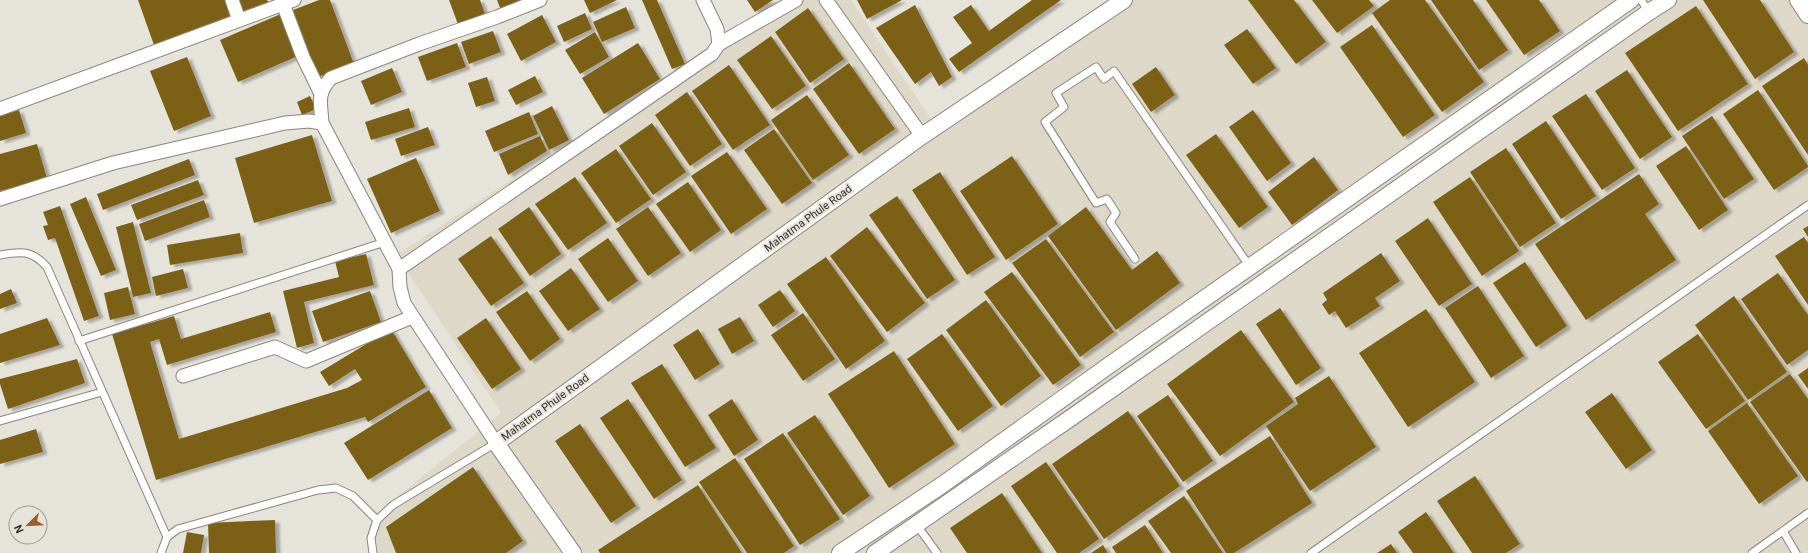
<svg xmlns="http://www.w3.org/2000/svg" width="1808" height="553" viewBox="0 0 1808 553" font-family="Roboto,sans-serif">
  <defs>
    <filter id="shadow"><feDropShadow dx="4.5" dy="2.5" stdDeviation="1" flood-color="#0004"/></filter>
  </defs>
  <rect width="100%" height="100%" fill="#e6e3db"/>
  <polygon fill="#ded8c9" points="788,0 851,0 936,126 1113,0 1808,0 1808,553 376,553 371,518 501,413 396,255"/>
  <g fill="#7c6117" filter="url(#shadow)">
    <polygon points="138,0 228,0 233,16 154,45"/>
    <polygon points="236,0 267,0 269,3 240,13"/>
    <polygon points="319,0 330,0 354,64 318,77 293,10"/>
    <polygon points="449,0 480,0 486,17 459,27"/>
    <polygon points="497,0 529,0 502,13"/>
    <polygon points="584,0 617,0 590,13"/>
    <polygon points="642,0 657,0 685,64 672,69"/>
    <polygon points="747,0 773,0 755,12"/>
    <polygon points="857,0 902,0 867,19"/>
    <polygon points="1032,0 1061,0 959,72 949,59 972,43 953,17 971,5 989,31"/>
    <polygon points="1248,0 1294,0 1326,42 1296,64"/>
    <polygon points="1312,0 1369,0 1374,6 1337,33"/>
    <polygon points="1390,0 1425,0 1484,82 1442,112 1372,13"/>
    <polygon points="1431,0 1473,0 1508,50 1479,70"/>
    <polygon points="1486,0 1539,0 1560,31 1524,55"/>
    <polygon points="1703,0 1760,0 1794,52 1755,79"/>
    <polygon points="915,5 952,77 939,86 931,72 915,84 876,28"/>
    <polygon points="1696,6 1748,84 1678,131 1625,53"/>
    <polygon points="626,7 635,28 602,42 593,22"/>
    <polygon points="808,8 844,59 810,83 775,32"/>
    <polygon points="283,13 300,55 238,82 220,40"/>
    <polygon points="585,13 592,29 564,42 557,26"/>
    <polygon points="542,15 556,42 521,61 507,34"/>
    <polygon points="1372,25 1435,115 1403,137 1340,47"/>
    <polygon points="1247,29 1276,68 1253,84 1224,45"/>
    <polygon points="493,31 501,52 469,64 461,42"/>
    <polygon points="595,32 609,57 580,74 565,50"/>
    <polygon points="771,36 806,86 772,109 737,60"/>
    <polygon points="457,43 466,67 427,81 418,57"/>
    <polygon points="638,43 660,79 604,114 582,78"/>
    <polygon points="187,57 211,116 174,131 150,71"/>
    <polygon points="1804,58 1808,65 1808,155 1762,86"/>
    <polygon points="849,63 895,129 859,154 813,89"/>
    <polygon points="729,65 770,125 733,150 692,91"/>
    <polygon points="1156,67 1175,95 1151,112 1132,84"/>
    <polygon points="392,68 402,92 371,105 361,81"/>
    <polygon points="1627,70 1672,137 1640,159 1595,91"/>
    <polygon points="535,76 543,92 516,105 508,90"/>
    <polygon points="487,77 495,101 476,107 468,83"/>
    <polygon points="1758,90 1808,166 1808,167 1774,190 1723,114"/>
    <polygon points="687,92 722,144 690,166 655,115"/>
    <polygon points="1586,94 1635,168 1602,190 1552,116"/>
    <polygon points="807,95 849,155 813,180 771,120"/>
    <polygon points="310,96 316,109 302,115 297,102"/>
    <polygon points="552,106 569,140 549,150 533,116"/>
    <polygon points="409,108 415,127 371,140 365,122"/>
    <polygon points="19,110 26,133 0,141 0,116"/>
    <polygon points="1253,110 1291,163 1267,181 1229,127"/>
    <polygon points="529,112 538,134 494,152 485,131"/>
    <polygon points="1712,116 1754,179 1724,199 1682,136"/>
    <polygon points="1546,121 1596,196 1561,219 1512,144"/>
    <polygon points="652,123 686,172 653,195 619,146"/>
    <polygon points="428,127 435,145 401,156 395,139"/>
    <polygon points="774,129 812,183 782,204 744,150"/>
    <polygon points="1216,134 1268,207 1239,228 1186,155"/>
    <polygon points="312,135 332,201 254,223 235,158"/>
    <polygon points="540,136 547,151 508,175 499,154"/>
    <polygon points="37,144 47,178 0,191 0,154"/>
    <polygon points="1686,146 1728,210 1699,230 1656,166"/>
    <polygon points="1506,148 1556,223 1520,247 1470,172"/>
    <polygon points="616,149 651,199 616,223 581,173"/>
    <polygon points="727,152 767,209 731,234 691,176"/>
    <polygon points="1012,156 1058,224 1006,260 960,191"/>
    <polygon points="1314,157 1338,190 1292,225 1268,192"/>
    <polygon points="416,158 440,211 391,233 367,179"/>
    <polygon points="189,159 195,175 103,210 97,194"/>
    <polygon points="940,172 995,257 967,275 912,190"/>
    <polygon points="1639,174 1659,204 1645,214 1676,260 1586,320 1535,244"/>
    <polygon points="575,177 607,223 568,250 535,204"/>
    <polygon points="1470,177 1519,251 1482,276 1433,202"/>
    <polygon points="198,180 204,195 137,220 131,205"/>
    <polygon points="688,182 721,230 690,252 656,204"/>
    <polygon points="897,196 955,280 927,299 869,215"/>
    <polygon points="86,197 116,270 101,276 70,204"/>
    <polygon points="204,200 210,217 145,241 139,224"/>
    <polygon points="60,206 99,316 84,321 55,238 48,240 43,226 48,225 43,212"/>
    <polygon points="529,207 561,254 530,276 498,229"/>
    <polygon points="648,207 681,253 648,276 616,229"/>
    <polygon points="1086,207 1132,270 1157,251 1180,283 1116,330 1048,236"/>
    <polygon points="1428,218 1472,284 1439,306 1395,241"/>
    <polygon points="133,222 151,293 133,297 116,227"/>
    <polygon points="1808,226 1808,237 1803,229"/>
    <polygon points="867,227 925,303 887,332 830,256"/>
    <polygon points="240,233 243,253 170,265 167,245"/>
    <polygon points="491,236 524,283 491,306 458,259"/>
    <polygon points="1804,237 1808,243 1808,305 1775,256"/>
    <polygon points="608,238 638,281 608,302 578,259"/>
    <polygon points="1046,239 1114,332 1080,357 1012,263"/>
    <polygon points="1381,253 1400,281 1375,298 1380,306 1346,328 1335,311 1329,315 1322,304 1327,300 1323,293"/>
    <polygon points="366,254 374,285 304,302 314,343 297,348 283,291 339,277 335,261"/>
    <polygon points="826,257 885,341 846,369 787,284"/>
    <polygon points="1525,262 1567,326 1536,347 1493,283"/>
    <polygon points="571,268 600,309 568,331 539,291"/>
    <polygon points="183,269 188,288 156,296 152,277"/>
    <polygon points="1012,272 1081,365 1053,385 984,292"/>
    <polygon points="1778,273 1808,315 1808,350 1787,365 1741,299"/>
    <polygon points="1478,286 1524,356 1491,378 1445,308"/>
    <polygon points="128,287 135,314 110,320 104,293"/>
    <polygon points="11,289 17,303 0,309 0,294"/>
    <polygon points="780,290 795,311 773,327 758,305"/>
    <polygon points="370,291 381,322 323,342 312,311"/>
    <polygon points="527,291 560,339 530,361 496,312"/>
    <polygon points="1734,296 1787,372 1748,400 1695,325"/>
    <polygon points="986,300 1041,376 1001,406 946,330"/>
    <polygon points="1280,308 1321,368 1296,385 1256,324"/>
    <polygon points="1426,309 1475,382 1408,427 1359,353"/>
    <polygon points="270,312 276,332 167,365 159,339 150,342 179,439 347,388 362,380 355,369 329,386 320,372 391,329 426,387 368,422 365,417 156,480 112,334 174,316 181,339"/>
    <polygon points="803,313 835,359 803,381 771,335"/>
    <polygon points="740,317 754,341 732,354 718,329"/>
    <polygon points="47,318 60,345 0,363 0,334"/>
    <polygon points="486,318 521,369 492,389 457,338"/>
    <polygon points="698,329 720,364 695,380 673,345"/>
    <polygon points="1241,330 1294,402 1220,456 1167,384"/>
    <polygon points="942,334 993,406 958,431 907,359"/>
    <polygon points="1698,334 1745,401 1706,429 1658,362"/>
    <polygon points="894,351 955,444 889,488 828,394"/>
    <polygon points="77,359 85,383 8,409 0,384 0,379"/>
    <polygon points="662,364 716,448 685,467 631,383"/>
    <polygon points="1808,368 1808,389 1798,375"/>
    <polygon points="1790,374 1808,399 1808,481 1807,482 1750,402"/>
    <polygon points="1329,376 1376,447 1310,491 1266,426 1298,404 1295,398"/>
    <polygon points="429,390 452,428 368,480 344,443"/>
    <polygon points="1612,393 1652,450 1626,469 1585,412"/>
    <polygon points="1168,395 1213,461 1183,482 1137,416"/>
    <polygon points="628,399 682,480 654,499 600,418"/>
    <polygon points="732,399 758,440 734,456 708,415"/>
    <polygon points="1747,403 1798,476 1759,504 1708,431"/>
    <polygon points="1128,411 1180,486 1104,539 1052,464"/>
    <polygon points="815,415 870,496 843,515 787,433"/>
    <polygon points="580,424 636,506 611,523 555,441"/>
    <polygon points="36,429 43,452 0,464 0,440"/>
    <polygon points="783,433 840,519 800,545 744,459"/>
    <polygon points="1270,436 1312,503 1234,553 1226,553 1186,491"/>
    <polygon points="735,458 794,546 784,553 747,553 699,482"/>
    <polygon points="1046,462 1099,539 1079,553 1057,553 1011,486"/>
    <polygon points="473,467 523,541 506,553 396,553 386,527"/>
    <polygon points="1475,476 1520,544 1506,553 1472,553 1437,501"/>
    <polygon points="698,485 742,553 600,553 598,550"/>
    <polygon points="1002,493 1042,553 967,553 950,528"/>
    <polygon points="1184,496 1223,553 1171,553 1148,521"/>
    <polygon points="1426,512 1454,553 1413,553 1398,532"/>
    <polygon points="275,520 276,553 209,553 208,523"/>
    <polygon points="1145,525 1163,553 1116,553 1112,547"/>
    <polygon points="187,532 204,535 201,553 183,553"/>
    <polygon points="1391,544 1397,553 1377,553"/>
    <polygon points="1103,545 1108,553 1091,553"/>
  </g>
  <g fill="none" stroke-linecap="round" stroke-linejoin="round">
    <defs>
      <g id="service">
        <polyline points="1641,0 1649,12"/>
        <path d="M0,255C21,251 32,250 47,267L167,537"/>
        <polyline points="1135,259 1110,222 1116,213 1107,199 1096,203 1045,122 1064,107 1056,93 1096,67 1104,79 1114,71 1250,267"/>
        <polyline points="79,341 385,242"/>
        <polyline points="0,421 102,392"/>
        <polyline points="916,524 937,553"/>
        <polyline points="1783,531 1796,553"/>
        <polyline points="161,553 167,537 178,529 318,490 336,488 353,496 377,520"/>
        <polyline points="373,553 371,538 377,520 393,505 496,443"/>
        <polyline points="1311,553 1808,205"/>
        <polyline points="1752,553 1808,513"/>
      </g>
      <g id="minor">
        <polyline points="232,0 239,20"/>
        <polyline points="703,0 717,29 719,44"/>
        <polyline points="826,0 922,136"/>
        <polyline points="283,4 303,57 321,94"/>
        <polyline points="0,109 294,0"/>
        <polyline points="322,123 399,269 400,287 404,303 496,443"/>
        <path d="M0,199L113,163L285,123L309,121L322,123C321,103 316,94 331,78L419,44L497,17L540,0"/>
        <polyline points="399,269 712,54 719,44 796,0"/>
        <polyline points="183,376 275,347 306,361 412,317"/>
      </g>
      <g id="tertiary">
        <polyline points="1798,0 1808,15"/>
        <polyline points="573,553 496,443 922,136 1124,0"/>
        <polyline points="840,553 942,485 1108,366 1631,0"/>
        <polyline points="875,553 1072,417 1649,12 1668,0"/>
      </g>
    </defs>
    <use href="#service" stroke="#89857e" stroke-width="9"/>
    <use href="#minor" stroke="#89857e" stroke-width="15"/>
    <use href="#tertiary" stroke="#89857e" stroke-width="18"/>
    <use href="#service" stroke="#fff" stroke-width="7"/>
    <use href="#minor" stroke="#fff" stroke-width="13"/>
    <use href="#tertiary" stroke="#fff" stroke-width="16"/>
  </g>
  <g text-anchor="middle" stroke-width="4" stroke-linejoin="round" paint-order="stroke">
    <g font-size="11" fill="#31302d" stroke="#e6e3db">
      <text transform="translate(808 218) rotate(-36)" y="4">Mahatma Phule Road</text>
      <text transform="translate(545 407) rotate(-36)" y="4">Mahatma Phule Road</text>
    </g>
  </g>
  <g transform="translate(28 525) rotate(246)"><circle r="19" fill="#e6e3db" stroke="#9e9b95"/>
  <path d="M0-3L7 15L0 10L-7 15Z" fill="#9d5c28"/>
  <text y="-6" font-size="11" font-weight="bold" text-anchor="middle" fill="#31302d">N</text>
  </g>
</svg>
